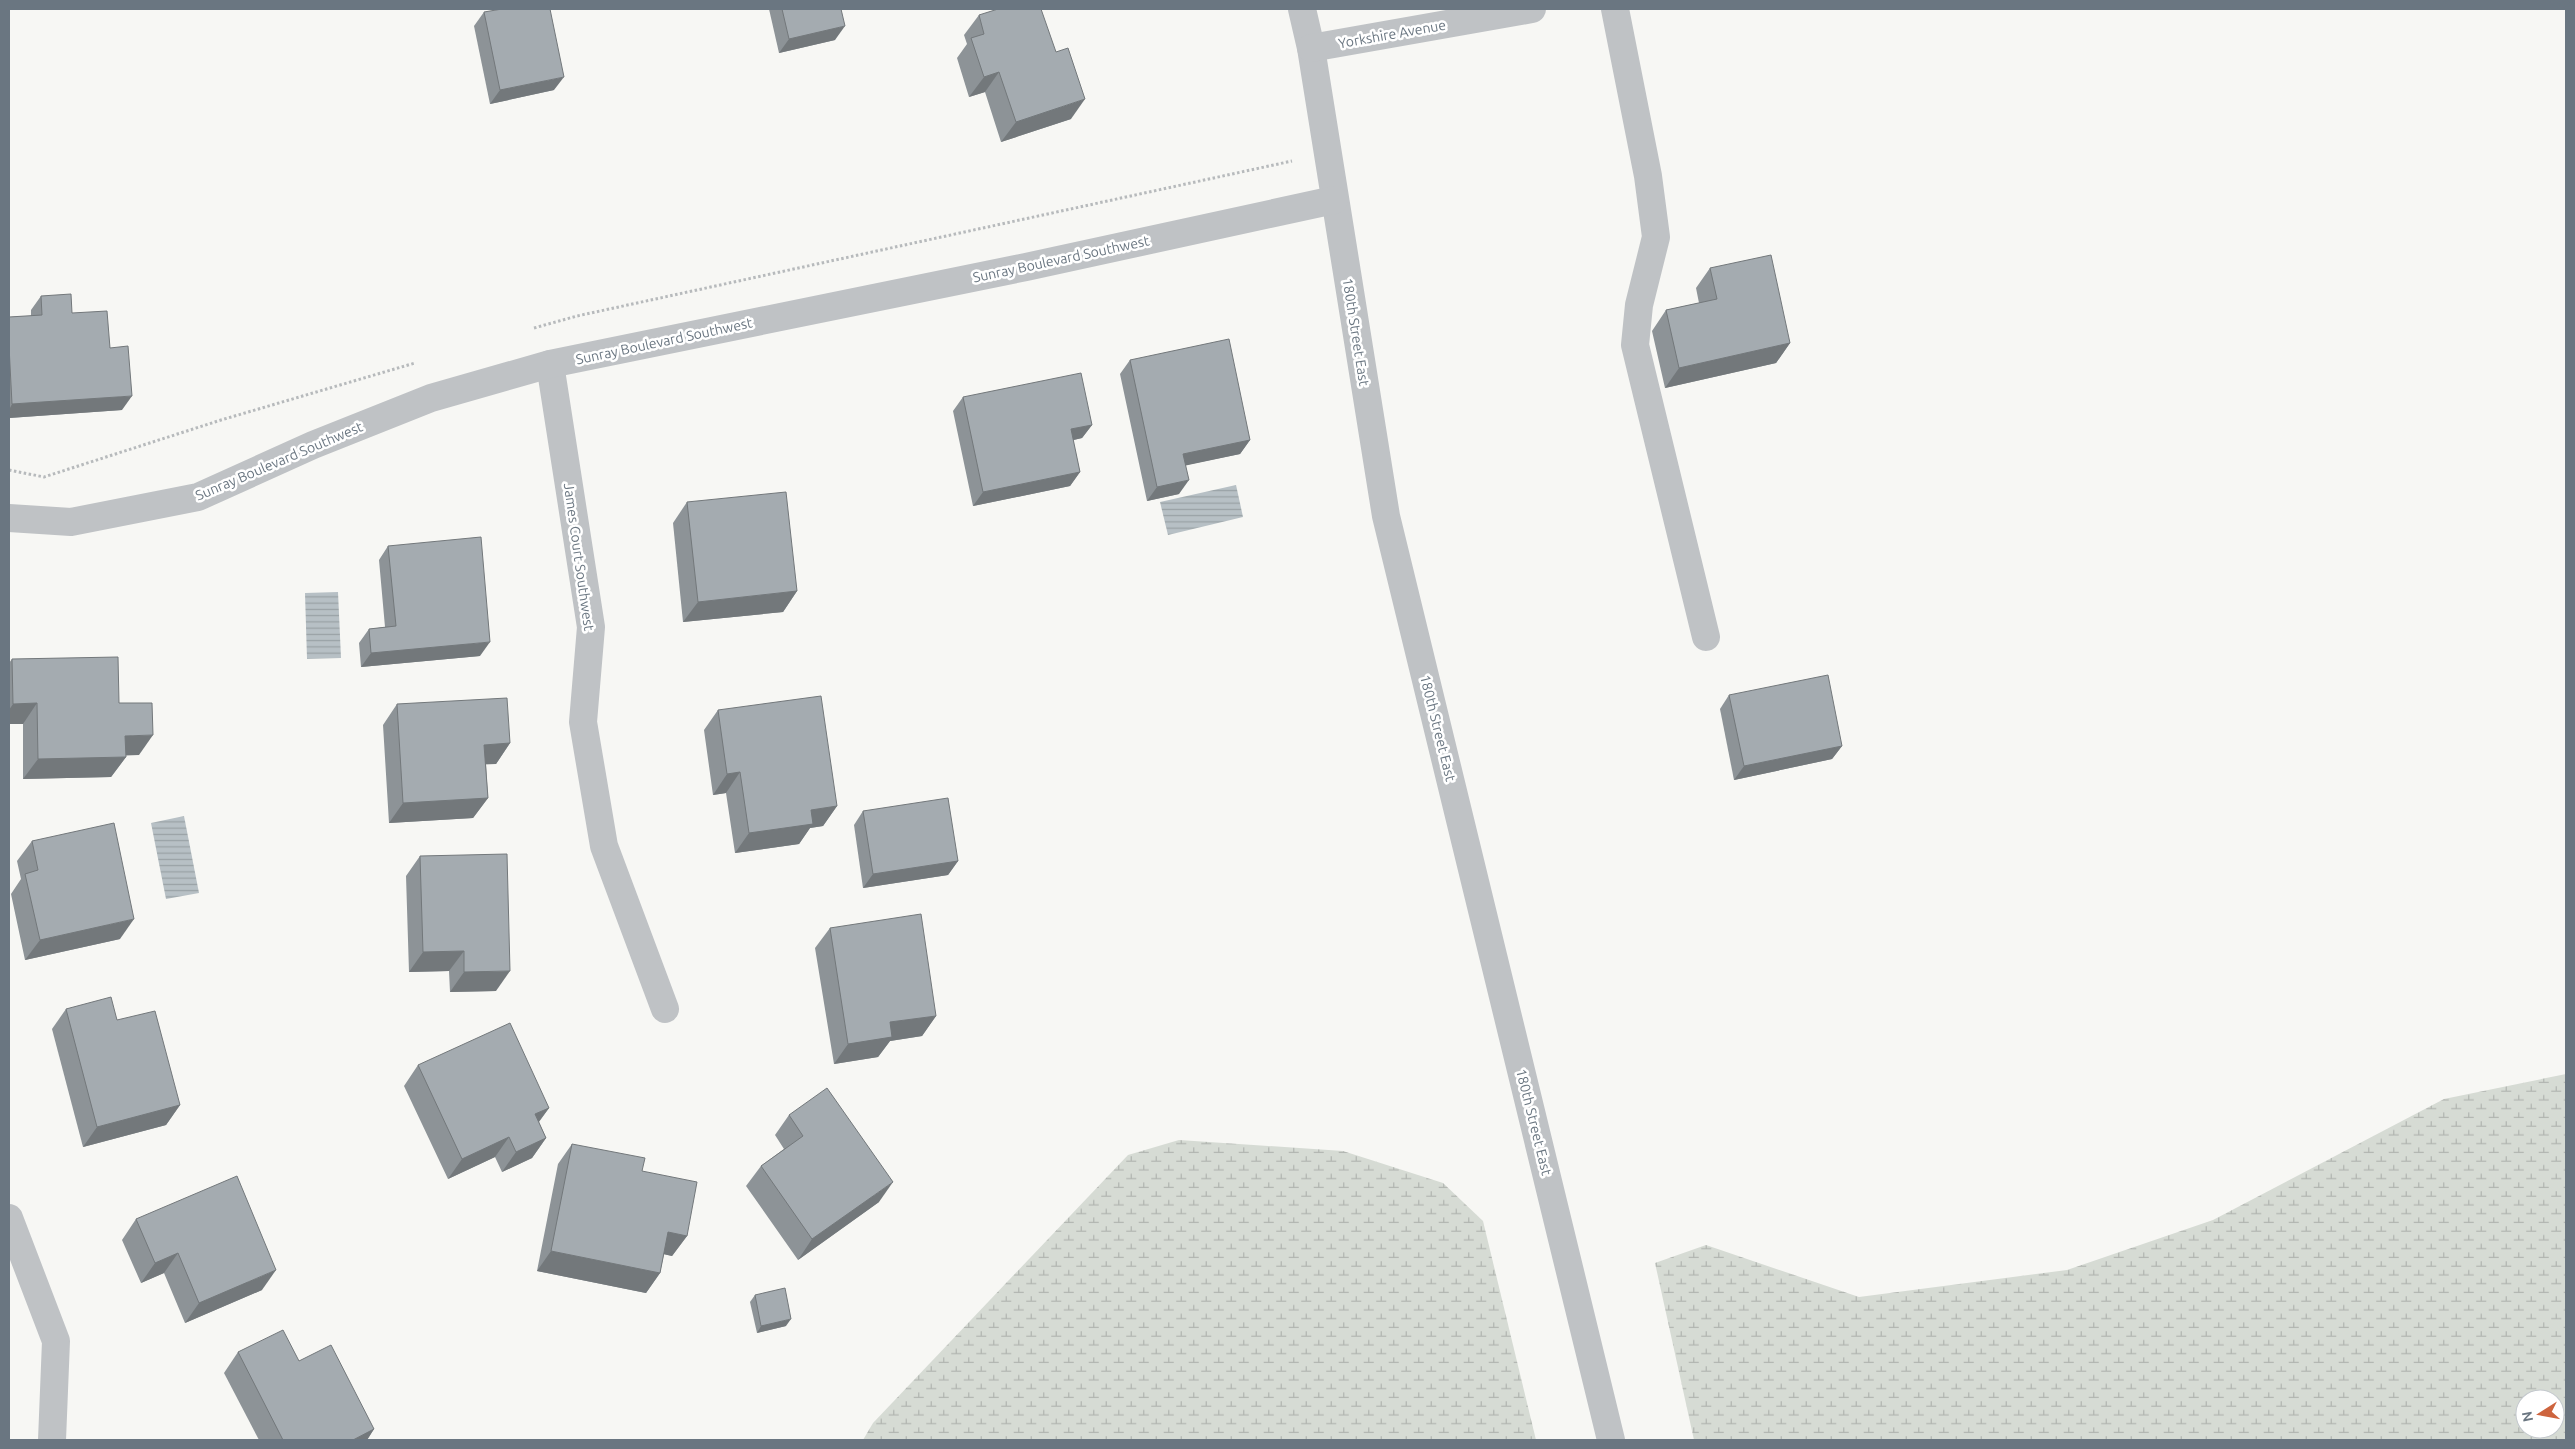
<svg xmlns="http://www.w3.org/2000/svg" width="2575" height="1449" viewBox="0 0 2575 1449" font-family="Ubuntu,sans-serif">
  <defs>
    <pattern id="wetland-marsh" width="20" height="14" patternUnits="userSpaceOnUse" patternTransform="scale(1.25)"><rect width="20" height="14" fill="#d6dbd4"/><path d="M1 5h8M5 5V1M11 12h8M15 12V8" fill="none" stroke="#b2b6b1"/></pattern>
    <pattern id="water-rules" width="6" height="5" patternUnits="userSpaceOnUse" patternTransform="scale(1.25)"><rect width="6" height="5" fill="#b7c0c5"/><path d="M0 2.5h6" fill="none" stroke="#99a1a5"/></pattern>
  </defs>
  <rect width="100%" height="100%" fill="#f7f7f4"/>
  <g fill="url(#wetland-marsh)" fill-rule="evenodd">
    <path d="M2566,1074V1440H1694L1655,1263L1706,1245L1859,1297L2067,1270L2213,1220L2444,1099ZM2525,1399H2555V1429H2525Z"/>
    <polygon points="1179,1140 1343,1151 1443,1183 1483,1221 1536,1440 863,1440 873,1423 1128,1155"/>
  </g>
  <g fill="url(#water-rules)">
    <polygon points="1236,485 1243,517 1168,535 1160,502"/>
    <polygon points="338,592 341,658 307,659 305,593"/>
    <polygon points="184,816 199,893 166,899 151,823"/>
  </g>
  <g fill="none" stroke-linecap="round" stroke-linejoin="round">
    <g stroke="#b7babc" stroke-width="3" stroke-dasharray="2.5 2.5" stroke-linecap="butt">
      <polyline points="534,328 577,316 1292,161"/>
      <polyline points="9,470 44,477 221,420 415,363"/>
    </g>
    <g stroke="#bfc2c5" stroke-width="28">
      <polyline points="1302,9 1311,48 1386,516 1611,1440"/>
      <polyline points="1615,9 1648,176 1656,237 1639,305 1635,345 1706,637"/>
      <polyline points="1311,48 1532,9"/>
      <polyline points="550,364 591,627 583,722 604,846 665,1009"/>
      <polyline points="9,518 71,522 198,497 313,445 431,398 550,364 1026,267 1334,200"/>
      <polyline points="9,1218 56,1341 52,1440"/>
    </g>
  </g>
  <g fill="#8d9397">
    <polygon points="769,9 841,9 835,40 779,53"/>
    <polygon points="484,12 554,90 490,104 474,26"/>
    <polygon points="979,15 1071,119 1001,142 985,92 969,97 957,58 967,44 964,35"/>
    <polygon points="1710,268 1790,343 1776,363 1665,388 1652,331 1666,310 1699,303 1696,288"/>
    <polygon points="41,296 72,313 110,348 122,410 9,418 9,317 31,316 31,310"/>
    <polygon points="1130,360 1250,440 1240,454 1186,465 1179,494 1147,501 1120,374"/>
    <polygon points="963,397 1092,425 1082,438 1073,440 1080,472 1070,486 973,506 953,411"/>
    <polygon points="687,502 797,591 783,612 683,622 673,523"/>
    <polygon points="388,546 480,656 361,667 359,643 369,629 385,627 379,560"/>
    <polygon points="12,659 119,703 139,755 125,755 126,757 111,777 23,779 23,724 9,724 9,663"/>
    <polygon points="1729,695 1842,746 1832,759 1734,780 1720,709"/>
    <polygon points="397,704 510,743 496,764 486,764 488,798 473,818 389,823 383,725"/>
    <polygon points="718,710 837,806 823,826 810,828 799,844 735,853 726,793 713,795 704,730"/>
    <polygon points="863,811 958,861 948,875 863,888 854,825"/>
    <polygon points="32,841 120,939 25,960 11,894 21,879 17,861"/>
    <polygon points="420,856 496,991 450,992 449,971 409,972 406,876"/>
    <polygon points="830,928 936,1016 922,1036 890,1041 878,1057 834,1064 815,948"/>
    <polygon points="66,1009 117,1020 180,1105 166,1125 83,1147 52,1029"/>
    <polygon points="418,1065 549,1108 539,1122 546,1138 532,1158 502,1172 495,1157 448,1179 404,1086"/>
    <polygon points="789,1115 879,1202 798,1260 746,1186 761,1166 784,1149 775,1135"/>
    <polygon points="572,1144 687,1236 672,1256 664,1254 660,1273 646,1293 537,1271 558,1164"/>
    <polygon points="136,1219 262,1290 185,1323 164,1273 141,1283 122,1240"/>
    <polygon points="755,1295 786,1326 757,1333 750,1302"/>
    <polygon points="238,1352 299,1361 374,1429 367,1440 259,1440 224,1373"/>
  </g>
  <g fill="#73787b">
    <polygon points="845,26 835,40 779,53 789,39"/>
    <polygon points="999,72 985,92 969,97 984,77"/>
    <polygon points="564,77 554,90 490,104 500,90"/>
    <polygon points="1085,99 1071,119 1001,142 1016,122"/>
    <polygon points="1790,343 1776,363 1665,388 1679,368"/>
    <polygon points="132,396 122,410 9,418 9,410 12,404"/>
    <polygon points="1092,425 1082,438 1061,443 1071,429"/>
    <polygon points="1250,440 1240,454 1174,468 1183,454"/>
    <polygon points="1080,472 1070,486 973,506 983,492"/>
    <polygon points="1189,480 1179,494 1147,501 1157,487"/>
    <polygon points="797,591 783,612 683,622 698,602"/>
    <polygon points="490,642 480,656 361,667 371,653"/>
    <polygon points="37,703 23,724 9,724 9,710 13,704"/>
    <polygon points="153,735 139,755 111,756 125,736"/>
    <polygon points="510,743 496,764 470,765 484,745"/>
    <polygon points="1842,746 1832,759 1734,780 1744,766"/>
    <polygon points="126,757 111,777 23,779 38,759"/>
    <polygon points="740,772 726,793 713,795 727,774"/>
    <polygon points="488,798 473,818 389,823 403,803"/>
    <polygon points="837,806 823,826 810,828 799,844 735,853 749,833 811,810"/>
    <polygon points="958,861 948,875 863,888 873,874"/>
    <polygon points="134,919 120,939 25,960 40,940"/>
    <polygon points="464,951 449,971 409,972 423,952"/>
    <polygon points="510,971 496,991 450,992 464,972"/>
    <polygon points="936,1016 922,1036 890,1041 878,1057 834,1064 848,1044 890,1022"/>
    <polygon points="180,1105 166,1125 83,1147 97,1127"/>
    <polygon points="549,1108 534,1128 535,1114"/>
    <polygon points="509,1137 495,1157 448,1179 462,1159"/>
    <polygon points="546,1138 532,1158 502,1172 516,1152"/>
    <polygon points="893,1182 879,1202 798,1260 812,1239"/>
    <polygon points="668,1232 687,1236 672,1256 654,1252"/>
    <polygon points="551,1251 660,1273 646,1293 537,1271"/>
    <polygon points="178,1253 164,1273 141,1283 155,1263"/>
    <polygon points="276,1270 262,1290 185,1323 199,1303"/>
    <polygon points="791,1319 786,1326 757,1333 761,1326"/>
    <polygon points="374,1429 367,1440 353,1440"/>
  </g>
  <g fill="#a4abb0" stroke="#73787b">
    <polygon points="502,9 550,9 564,77 500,90 484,12"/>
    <polygon points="782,9 841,9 845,26 789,39"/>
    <polygon points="998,9 1041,9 1056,52 1068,48 1085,99 1016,122 999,72 984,77 971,38 984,34 979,15"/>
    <polygon points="1771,255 1790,343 1679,368 1666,310 1717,299 1710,268"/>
    <polygon points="71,294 72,313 107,311 110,348 128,346 132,396 12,404 9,346 9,317 42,315 41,296"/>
    <polygon points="1229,339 1250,440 1183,454 1189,480 1157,487 1130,360"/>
    <polygon points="1081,373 1092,425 1071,429 1080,472 983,492 963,397"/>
    <polygon points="786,492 797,591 698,602 687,502"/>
    <polygon points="481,537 490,642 371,653 369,629 396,626 388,546"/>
    <polygon points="118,657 119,703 152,703 153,735 125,736 126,757 38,759 37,703 13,704 12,659"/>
    <polygon points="1828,675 1842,746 1744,766 1729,695"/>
    <polygon points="821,696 837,806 811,810 813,824 749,833 740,772 727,774 718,710"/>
    <polygon points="507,698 510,743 484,745 488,798 403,803 397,704"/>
    <polygon points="948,798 958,861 873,874 863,811"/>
    <polygon points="114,823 134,919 40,940 25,874 38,870 32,841"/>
    <polygon points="507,854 510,971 464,972 464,951 423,952 420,856"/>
    <polygon points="921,914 936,1016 890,1022 892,1037 848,1044 830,928"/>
    <polygon points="111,997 117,1020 155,1011 180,1105 97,1127 66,1009"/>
    <polygon points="510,1023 549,1108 535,1114 546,1138 516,1152 509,1137 462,1159 418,1065"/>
    <polygon points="827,1088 893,1182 812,1239 761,1166 803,1136 789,1115"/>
    <polygon points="572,1144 645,1158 642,1171 697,1182 687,1236 668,1232 660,1273 551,1251"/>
    <polygon points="237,1176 276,1270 199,1303 178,1253 155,1263 136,1219"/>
    <polygon points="785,1288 791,1319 761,1326 755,1295"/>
    <polygon points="283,1330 299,1361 331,1345 374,1429 353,1440 283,1440 238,1352"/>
  </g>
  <g text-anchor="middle" stroke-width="5" stroke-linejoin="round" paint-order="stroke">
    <g font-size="14" fill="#6a7681" stroke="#fff">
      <text transform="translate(1392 34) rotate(-10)" y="5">Yorkshire Avenue</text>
      <text transform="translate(1061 259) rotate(-12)" y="5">Sunray Boulevard Southwest</text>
      <text transform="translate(1356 332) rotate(81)" y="5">180th Street East</text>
      <text transform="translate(664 341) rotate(-12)" y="5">Sunray Boulevard Southwest</text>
      <text transform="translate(279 461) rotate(-23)" y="5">Sunray Boulevard Southwest</text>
      <text transform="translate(579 557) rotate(82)" y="5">James Court Southwest</text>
      <text transform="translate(1438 728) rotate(76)" y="5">180th Street East</text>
      <text transform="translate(1534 1122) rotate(76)" y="5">180th Street East</text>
    </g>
  </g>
  <rect width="2575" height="1449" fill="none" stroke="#6a7681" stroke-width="20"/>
  <g transform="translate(2540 1414) rotate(259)"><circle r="24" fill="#ffffff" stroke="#c3c8cd"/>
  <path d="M0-4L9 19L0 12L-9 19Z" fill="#cd643e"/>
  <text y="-8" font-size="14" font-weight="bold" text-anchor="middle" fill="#6a7681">N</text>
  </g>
</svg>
